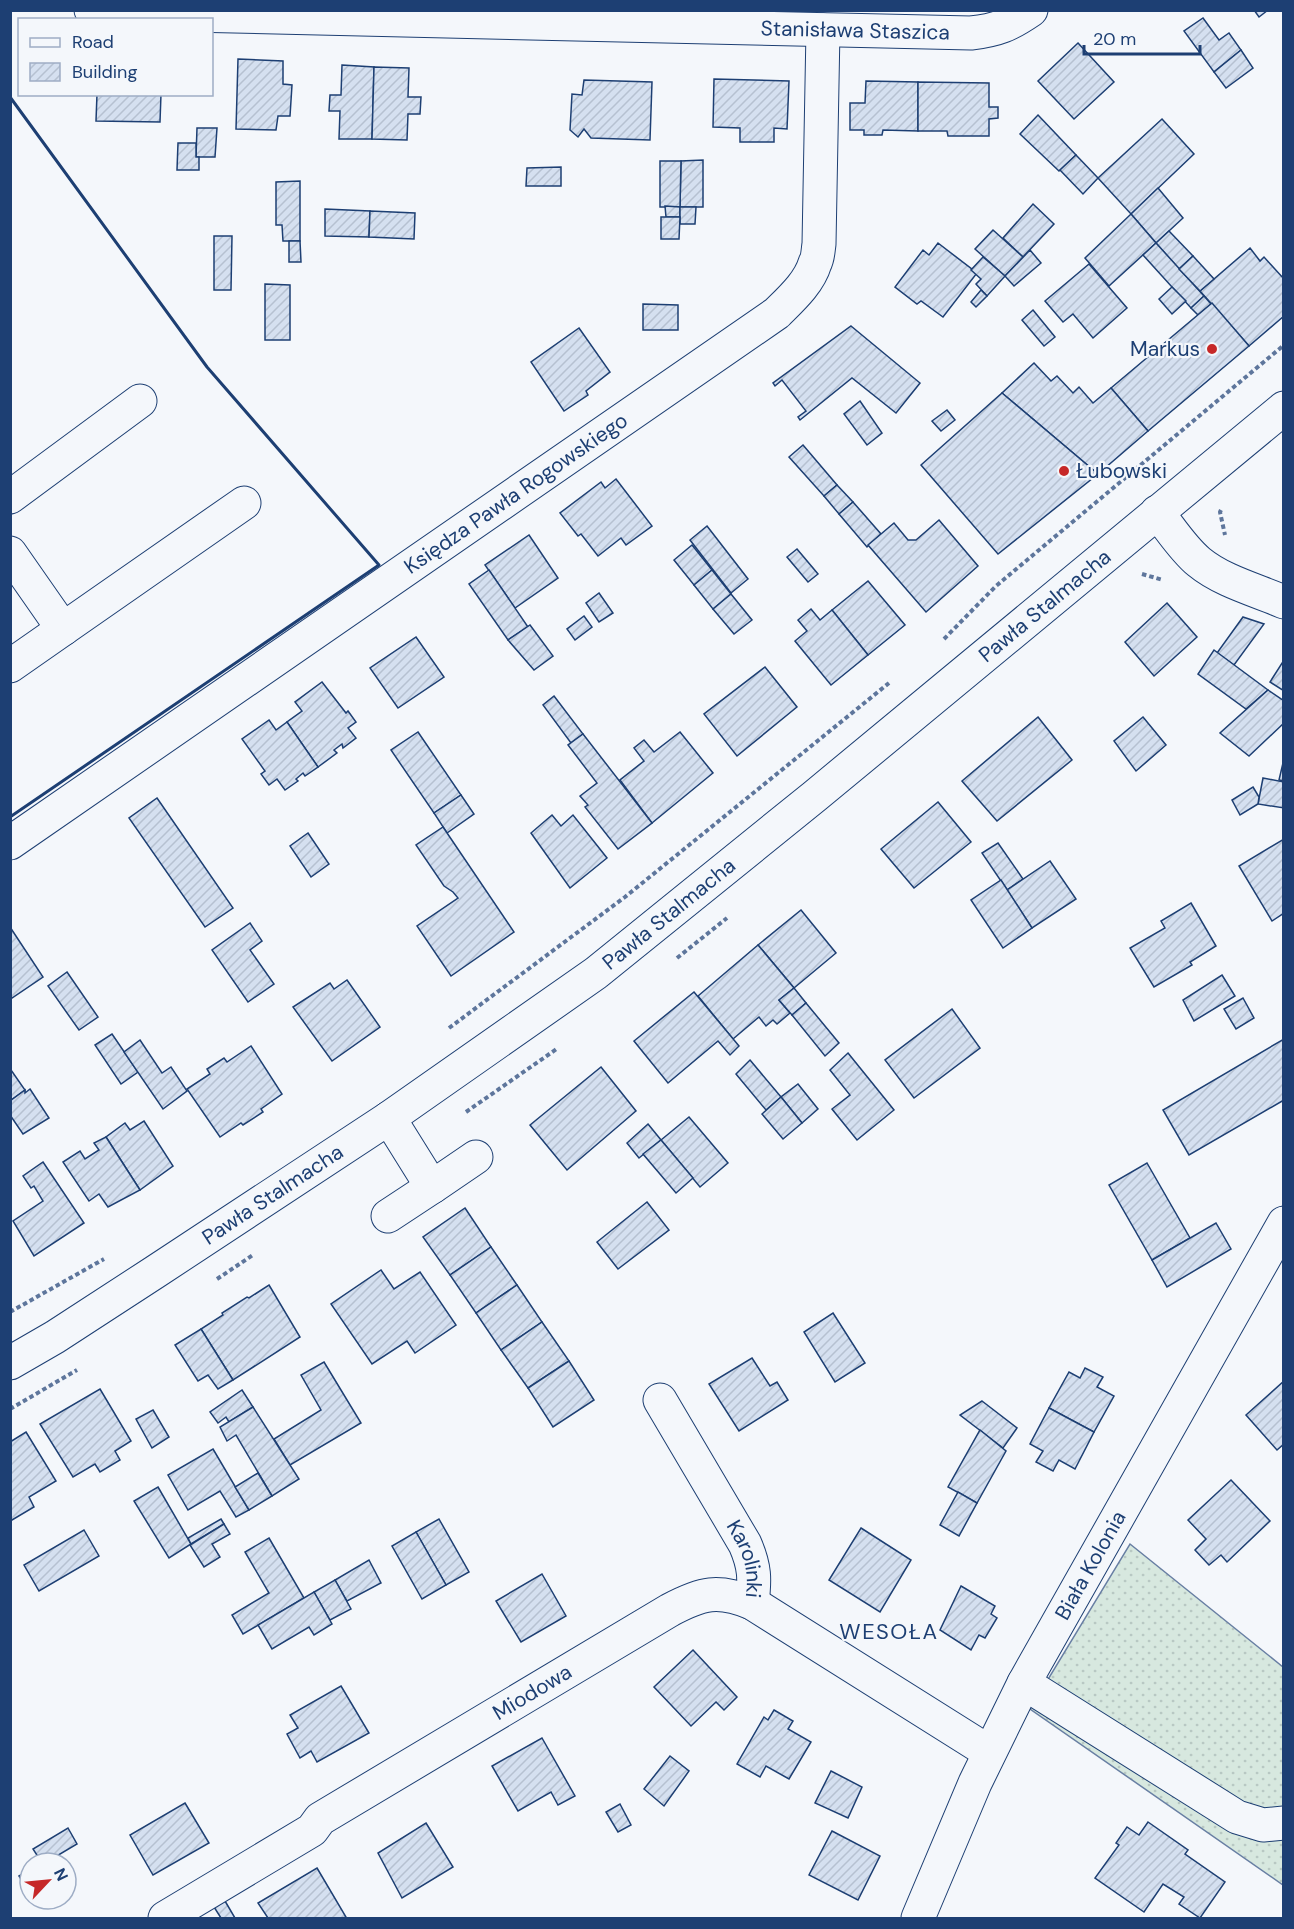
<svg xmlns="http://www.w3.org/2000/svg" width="1294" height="1929" viewBox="0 0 1294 1929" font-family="'DM Sans',sans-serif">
  <defs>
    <pattern id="grass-dots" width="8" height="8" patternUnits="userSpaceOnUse" patternTransform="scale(1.5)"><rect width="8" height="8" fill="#d7e8df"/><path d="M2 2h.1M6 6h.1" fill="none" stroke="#b8c8c3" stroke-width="1.8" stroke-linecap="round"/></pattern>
    <pattern id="building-hatch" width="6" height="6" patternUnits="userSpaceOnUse" patternTransform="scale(1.5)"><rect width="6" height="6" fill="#d5e0f0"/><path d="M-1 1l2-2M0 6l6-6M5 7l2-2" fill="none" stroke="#b6c1d1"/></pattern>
  </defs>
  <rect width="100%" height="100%" fill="#f4f7fb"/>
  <polygon fill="url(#grass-dots)" stroke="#687fa3" stroke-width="1.5" points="1130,1544 1283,1667 1283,1885 1030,1709"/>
  <g fill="url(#building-hatch)" stroke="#1d3f73" stroke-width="1.5">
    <polygon points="1254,10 1268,10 1259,17"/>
    <polygon points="1203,18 1219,40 1229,33 1241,50 1214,72 1184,31"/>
    <polygon points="1078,43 1114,82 1074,119 1038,81"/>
    <polygon points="1241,50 1253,68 1226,88 1214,72"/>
    <polygon points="238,59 283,61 283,84 292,85 290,116 278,116 276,130 236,129"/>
    <polygon points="342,65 374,67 372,139 339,139 340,111 329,111 330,95 341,95"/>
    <polygon points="374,67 409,68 408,97 421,97 420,114 408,114 407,140 372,139"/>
    <polygon points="714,79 789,81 787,129 774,128 774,142 740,142 740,128 713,127"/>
    <polygon points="584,80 652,82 650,140 591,138 584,129 578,137 570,130 572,94 582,95"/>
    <polygon points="866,81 918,82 918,131 883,130 882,135 864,135 864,130 850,130 850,103 865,103"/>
    <polygon points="918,82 989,83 989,107 998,107 998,118 989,119 989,136 948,136 947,131 918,131"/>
    <polygon points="97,94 161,94 160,122 96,121"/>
    <polygon points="1038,115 1076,155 1059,171 1020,134"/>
    <polygon points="1162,119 1194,154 1131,214 1098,178"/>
    <polygon points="197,128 217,128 215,157 196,157"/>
    <polygon points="178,143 196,143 196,157 199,157 199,170 177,170"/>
    <polygon points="1076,155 1098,178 1083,194 1060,170"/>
    <polygon points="703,160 703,207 680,207 681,161"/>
    <polygon points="660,161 681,161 680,207 660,207"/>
    <polygon points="561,167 561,186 526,186 527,168"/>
    <polygon points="300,181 300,241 283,241 282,225 276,225 276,182"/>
    <polygon points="1158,188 1183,218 1156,243 1131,214"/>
    <polygon points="1033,204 1054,224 1023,257 1003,238"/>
    <polygon points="665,206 680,207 680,217 666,217"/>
    <polygon points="680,207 696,207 695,224 680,224"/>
    <polygon points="325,209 370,211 369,237 325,236"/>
    <polygon points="370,211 415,213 414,239 369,237"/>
    <polygon points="1131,214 1156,243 1109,286 1085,258"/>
    <polygon points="661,217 680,217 679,239 661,239"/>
    <polygon points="993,230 1023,257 1005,276 975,249"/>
    <polygon points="1169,231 1193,256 1179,269 1156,243"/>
    <polygon points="214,236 232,236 231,290 214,290"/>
    <polygon points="289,241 300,241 301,262 289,262"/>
    <polygon points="938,243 977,273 943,317 921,301 917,304 895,287 923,250 929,255"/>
    <polygon points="1156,243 1204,296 1191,308 1143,255"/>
    <polygon points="1250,248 1260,261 1264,257 1284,279 1284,316 1249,346 1200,291"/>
    <polygon points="1030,250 1041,263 1014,286 1005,276"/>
    <polygon points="1193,256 1214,279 1200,291 1179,269"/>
    <polygon points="983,257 1005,276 987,296 976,284 981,279 971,270"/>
    <polygon points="1089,264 1127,308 1093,338 1073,314 1063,322 1045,301"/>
    <polygon points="265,284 290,285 290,340 265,340"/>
    <polygon points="1172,287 1186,301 1172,314 1159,299"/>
    <polygon points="981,290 987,296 976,307 971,302"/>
    <polygon points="1204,296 1211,304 1198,315 1191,308"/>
    <polygon points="1212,303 1249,346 1148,431 1111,388"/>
    <polygon points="643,304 678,305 678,330 643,330"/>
    <polygon points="1033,310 1055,337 1044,346 1022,320"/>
    <polygon points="851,326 920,383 896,413 852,378 800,420 798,417 806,411 782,380 775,386 773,383"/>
    <polygon points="579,328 610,372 586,391 588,395 564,411 531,362"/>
    <polygon points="1034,363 1051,381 1057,376 1073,393 1079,387 1093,403 1111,388 1148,431 1098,474 1002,393"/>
    <polygon points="1002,393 1098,474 998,554 921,465"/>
    <polygon points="860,401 882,433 867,445 844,414"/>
    <polygon points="947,410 955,420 941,431 932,421"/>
    <polygon points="803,445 837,485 824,496 789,457"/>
    <polygon points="616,479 652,526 626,545 621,538 598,556 581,534 578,536 560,513 601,482 605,488"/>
    <polygon points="837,485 853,502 839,514 824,496"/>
    <polygon points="853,502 881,534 867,547 839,514"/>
    <polygon points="939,520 978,566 926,612 868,545 894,523 908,540 916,540"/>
    <polygon points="707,526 748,579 731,593 690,540"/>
    <polygon points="529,535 558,578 515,608 485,565"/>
    <polygon points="692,545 712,570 694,585 674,560"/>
    <polygon points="797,549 818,574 808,582 787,557"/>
    <polygon points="489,570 528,627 508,640 469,584"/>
    <polygon points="712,570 731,594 713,609 694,585"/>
    <polygon points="868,581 905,625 868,655 832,610"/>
    <polygon points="599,593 613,613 599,622 586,603"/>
    <polygon points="731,594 752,620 734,634 713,609"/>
    <polygon points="1167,603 1197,637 1154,676 1125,642"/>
    <polygon points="811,609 820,620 832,610 868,655 831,685 795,641 807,631 798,620"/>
    <polygon points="584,616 592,627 575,640 567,629"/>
    <polygon points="1243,617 1264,624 1234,665 1217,653"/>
    <polygon points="530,625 553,656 534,670 508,640"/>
    <polygon points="416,637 444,677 398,708 370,668"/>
    <polygon points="1214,650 1268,690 1246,709 1198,674"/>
    <polygon points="1284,660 1284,691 1270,682"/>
    <polygon points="765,667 797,707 737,756 704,714"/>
    <polygon points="322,682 346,713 348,711 356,722 348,728 356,738 343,748 342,744 334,750 337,753 318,767 287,722 302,711 295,702"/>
    <polygon points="1268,690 1284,701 1284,723 1249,756 1220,733"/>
    <polygon points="554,696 583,734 571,743 543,705"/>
    <polygon points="1038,717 1072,760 997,821 962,781"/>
    <polygon points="1143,717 1166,745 1136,771 1114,741"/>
    <polygon points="269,720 276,730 287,722 318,767 305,776 303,773 296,779 298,781 285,790 277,779 269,785 261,774 265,771 242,739"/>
    <polygon points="418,732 461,795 434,813 391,750"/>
    <polygon points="680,732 713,773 652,823 620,780 644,761 634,748 644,740 654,752"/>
    <polygon points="583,734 652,823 618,849 585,807 588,805 580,796 597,783 568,745"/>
    <polygon points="1283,763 1284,763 1284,781 1279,780"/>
    <polygon points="1263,778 1284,782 1284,808 1258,804"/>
    <polygon points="1253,787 1259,797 1258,804 1240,815 1232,800"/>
    <polygon points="461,795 474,814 447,833 434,813"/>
    <polygon points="157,798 233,908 205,927 129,818"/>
    <polygon points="938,802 971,842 914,888 881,849"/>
    <polygon points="552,815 561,826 573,815 607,858 570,888 531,833"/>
    <polygon points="443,827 514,932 451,976 417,926 458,898 453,892 444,886 416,845"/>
    <polygon points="308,833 329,864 311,877 290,846"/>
    <polygon points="1284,839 1284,913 1272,921 1239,866"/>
    <polygon points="998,843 1023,879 1007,890 982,853"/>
    <polygon points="1050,861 1076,899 1032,928 1007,890"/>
    <polygon points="1001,880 1032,928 1003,948 971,900"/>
    <polygon points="1191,903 1216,946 1190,962 1192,965 1154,987 1130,948 1165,928 1161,921"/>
    <polygon points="801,910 836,953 794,988 758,945"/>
    <polygon points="250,923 262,941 250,950 274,984 248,1002 212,950"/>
    <polygon points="10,927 43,977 12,998 10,996"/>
    <polygon points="758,945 794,988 779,1000 790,1013 777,1024 773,1020 766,1026 759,1017 733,1039 698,996"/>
    <polygon points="67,972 98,1017 79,1030 48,986"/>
    <polygon points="1222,975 1235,996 1194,1021 1183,1000"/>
    <polygon points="347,980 380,1027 332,1061 293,1007 330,983 334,989"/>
    <polygon points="794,988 806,1003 792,1015 779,1000"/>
    <polygon points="694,992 739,1046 730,1055 718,1041 668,1083 634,1041"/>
    <polygon points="1243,998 1254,1018 1236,1029 1224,1009"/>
    <polygon points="806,1003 839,1043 825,1056 792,1015"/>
    <polygon points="952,1009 980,1048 914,1098 885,1060"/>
    <polygon points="112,1034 138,1072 121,1084 95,1045"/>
    <polygon points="1284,1039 1284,1100 1189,1155 1163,1110"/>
    <polygon points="140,1040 162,1073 171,1067 187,1091 163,1109 124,1052"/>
    <polygon points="251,1046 282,1094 261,1109 263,1112 243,1125 241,1123 220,1137 187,1089 210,1074 207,1069 224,1058 227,1062"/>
    <polygon points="848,1053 894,1110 857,1140 832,1109 850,1095 830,1070"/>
    <polygon points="750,1060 781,1097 766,1110 736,1074"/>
    <polygon points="601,1067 636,1111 567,1170 530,1125"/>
    <polygon points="11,1070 25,1090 10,1101 10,1071"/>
    <polygon points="798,1084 818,1109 802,1123 781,1097"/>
    <polygon points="30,1089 49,1118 23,1134 10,1115 10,1101 25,1090 25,1093"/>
    <polygon points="781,1097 802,1123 783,1139 762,1114"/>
    <polygon points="689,1117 728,1163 700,1187 661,1140"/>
    <polygon points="144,1121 173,1166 140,1190 106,1137 125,1123 130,1130"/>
    <polygon points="648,1124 661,1140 639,1158 627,1143"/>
    <polygon points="106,1137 140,1190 108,1207 99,1194 89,1201 63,1162 80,1151 85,1159 99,1150 94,1143"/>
    <polygon points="661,1140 693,1178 676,1193 643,1154"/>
    <polygon points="43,1162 84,1223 34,1256 13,1221 43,1201 34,1186 31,1188 23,1176"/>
    <polygon points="1147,1163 1190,1238 1152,1260 1109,1185"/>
    <polygon points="647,1202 669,1230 618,1269 597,1242"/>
    <polygon points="465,1208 491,1247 450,1275 423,1237"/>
    <polygon points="1216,1223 1231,1249 1167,1287 1152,1260"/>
    <polygon points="491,1247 517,1285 476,1313 450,1275"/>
    <polygon points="381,1270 394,1289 420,1272 456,1325 415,1353 407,1341 372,1364 331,1304"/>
    <polygon points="269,1285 300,1337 233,1380 201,1329 223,1315 222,1313 247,1297 249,1298"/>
    <polygon points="517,1285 542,1322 501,1350 476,1313"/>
    <polygon points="833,1313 865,1363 835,1382 804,1332"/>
    <polygon points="542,1322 569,1361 528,1388 501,1350"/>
    <polygon points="201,1329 233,1380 218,1389 208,1375 198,1381 175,1345"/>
    <polygon points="752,1358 770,1386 777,1382 788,1400 739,1431 709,1384"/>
    <polygon points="569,1361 594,1400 553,1427 528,1388"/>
    <polygon points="324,1362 361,1423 290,1465 274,1439 321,1410 301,1375"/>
    <polygon points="1085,1368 1103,1377 1097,1387 1114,1396 1094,1432 1049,1408 1069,1372 1080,1378"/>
    <polygon points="1284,1381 1284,1444 1277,1450 1246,1415"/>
    <polygon points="100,1389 131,1441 115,1451 120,1460 100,1472 95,1464 73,1477 40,1424"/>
    <polygon points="242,1390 253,1407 229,1422 226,1417 218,1423 210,1412"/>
    <polygon points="982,1401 1017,1428 1003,1448 960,1415"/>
    <polygon points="253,1407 299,1479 272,1496 236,1435 227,1441 220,1427"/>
    <polygon points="1049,1408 1094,1432 1075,1469 1059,1460 1053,1471 1036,1462 1043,1451 1030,1444"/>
    <polygon points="153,1410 169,1437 152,1448 136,1419"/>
    <polygon points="980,1430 1006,1451 977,1503 948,1487"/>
    <polygon points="26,1432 56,1481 29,1497 34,1507 12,1520 10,1518 10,1442"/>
    <polygon points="213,1449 249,1510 236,1517 220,1491 188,1510 168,1475"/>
    <polygon points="258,1473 272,1496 249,1510 235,1487"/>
    <polygon points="1231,1480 1270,1521 1227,1562 1221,1555 1209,1565 1195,1550 1206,1539 1188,1520"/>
    <polygon points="158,1487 191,1544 169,1558 134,1501"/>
    <polygon points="958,1492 977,1503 959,1536 940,1525"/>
    <polygon points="221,1519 224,1524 191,1544 188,1538"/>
    <polygon points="439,1519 469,1572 446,1585 416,1532"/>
    <polygon points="224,1524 230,1534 212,1544 220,1557 204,1567 190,1545"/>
    <polygon points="861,1528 911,1560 880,1612 829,1580"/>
    <polygon points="84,1530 99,1556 39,1591 24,1565"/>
    <polygon points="416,1532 446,1585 422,1599 392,1546"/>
    <polygon points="269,1538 304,1598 243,1634 232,1615 269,1593 245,1552"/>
    <polygon points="369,1560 381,1583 347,1601 335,1580"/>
    <polygon points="542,1574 566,1616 521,1642 496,1601"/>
    <polygon points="335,1580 351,1609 330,1620 314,1592"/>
    <polygon points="961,1586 995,1606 991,1614 997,1618 985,1638 979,1635 971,1650 940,1630"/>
    <polygon points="314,1592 332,1624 314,1635 309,1627 272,1649 258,1625"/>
    <polygon points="693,1650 737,1697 724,1710 716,1702 691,1726 654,1687"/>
    <polygon points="341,1686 369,1733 317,1762 311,1751 300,1758 287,1734 298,1728 290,1715"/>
    <polygon points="774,1710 793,1721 788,1729 811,1742 789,1779 766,1766 760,1777 737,1764 764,1717 768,1720"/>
    <polygon points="542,1738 575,1796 558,1805 551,1792 518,1811 492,1766"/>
    <polygon points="670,1756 689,1771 664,1806 644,1789"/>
    <polygon points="831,1771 862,1787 848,1818 815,1803"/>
    <polygon points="185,1803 209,1843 153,1875 130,1835"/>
    <polygon points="620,1804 631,1825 618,1832 606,1812"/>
    <polygon points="1148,1822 1188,1850 1185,1854 1225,1882 1200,1918 1179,1904 1184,1897 1163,1884 1144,1912 1095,1878 1119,1845 1116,1843 1127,1827 1139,1835"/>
    <polygon points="426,1823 453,1867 402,1898 378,1853"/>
    <polygon points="68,1828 77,1844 45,1863 42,1863 33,1849"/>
    <polygon points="832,1831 880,1856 858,1900 809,1875"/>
    <polygon points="317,1868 346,1917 343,1918 268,1918 258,1903"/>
    <polygon points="30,1869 30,1894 19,1876"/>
    <polygon points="225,1901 235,1918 221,1918 214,1907"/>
  </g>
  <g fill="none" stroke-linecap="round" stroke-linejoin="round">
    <defs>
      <g id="minor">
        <path id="s1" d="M91,10L99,13L971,33C998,30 1009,25 1031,10"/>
        <polyline points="10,497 140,401"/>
        <path d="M1157,512C1170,528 1183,549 1199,562C1222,581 1256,590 1284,602"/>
        <polyline points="10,553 63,629 10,666"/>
        <polyline points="63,629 244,503"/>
        <path id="s2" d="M10,843L777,313C791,299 809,283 815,263C818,258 818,250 819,244L823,30"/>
        <polyline points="389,1118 432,1187 476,1157"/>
        <polyline points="388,1216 432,1187"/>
        <path id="s3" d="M10,1363L55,1337L155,1272L389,1118L596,973L815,796L1284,408"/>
        <path id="s4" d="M660,1400L745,1544C755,1567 755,1579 752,1603"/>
        <polyline points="1024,1683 1237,1817 1263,1825 1284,1823"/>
        <path id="s5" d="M165,1918L312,1830L320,1819L670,1610C702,1593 718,1589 752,1603L989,1752"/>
        <path id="s6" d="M918,1918L975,1783L1024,1683L1284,1223"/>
      </g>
    </defs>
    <use href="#minor" stroke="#1d3f73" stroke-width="35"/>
    <g stroke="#5e769c" stroke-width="4" stroke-dasharray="4.5 3" stroke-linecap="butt">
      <polyline points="1221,510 1220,512 1225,535"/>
      <polyline points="1142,574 1163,580"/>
      <polyline points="944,639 996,586 1284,345"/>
      <polyline points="677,958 727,918"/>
      <polyline points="449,1028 625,897 889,683"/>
      <polyline points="466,1112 558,1048"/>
      <polyline points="217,1279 253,1255"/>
      <polyline points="10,1312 104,1259"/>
      <polyline points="10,1409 77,1370"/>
    </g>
    <use href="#minor" stroke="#f4f7fb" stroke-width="33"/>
    <polyline stroke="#1d3f73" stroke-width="3" points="10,97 207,367 379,565 10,817"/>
  </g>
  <g fill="#c62828" stroke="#f4f7fb" stroke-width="2">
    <circle cx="1212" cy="349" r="6"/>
    <circle cx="1064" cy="471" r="6"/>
  </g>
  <g text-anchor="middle" stroke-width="4.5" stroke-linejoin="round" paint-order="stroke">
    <g font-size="21" fill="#1d3f73" stroke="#f4f7fb">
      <text dy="7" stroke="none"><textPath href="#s1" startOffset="765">Stanisława Staszica</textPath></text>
      <text dy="7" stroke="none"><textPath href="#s2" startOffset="615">Księdza Pawła Rogowskiego</textPath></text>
      <text dy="7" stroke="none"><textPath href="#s3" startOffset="1284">Pawła Stalmacha</textPath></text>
      <text dy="7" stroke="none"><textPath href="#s3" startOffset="798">Pawła Stalmacha</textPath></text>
      <text dy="7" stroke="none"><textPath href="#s3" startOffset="312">Pawła Stalmacha</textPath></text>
      <text dy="7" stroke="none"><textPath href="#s4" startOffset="182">Karolinki</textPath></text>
      <text dy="7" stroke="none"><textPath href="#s6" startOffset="393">Biała Kolonia</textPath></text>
      <text dy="7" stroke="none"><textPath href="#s5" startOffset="432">Miodowa</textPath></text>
    </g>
    <g font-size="21" fill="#1d3f73" stroke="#f4f7fb" text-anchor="end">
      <text x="1200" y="356">Markus</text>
      <text x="1076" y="478" text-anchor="start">Łubowski</text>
    </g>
    <g font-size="22" letter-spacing="1.5" fill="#1d3f73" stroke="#f4f7fb">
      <text x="889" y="1639">WESOŁA</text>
    </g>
  </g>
  <rect width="1294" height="1929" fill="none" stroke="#1d3f73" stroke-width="24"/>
  <rect x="18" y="18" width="195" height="78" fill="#f4f7fb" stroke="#9eadc5" stroke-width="1.5"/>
  <rect x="30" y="38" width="30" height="9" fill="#f4f7fb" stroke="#9eadc5" stroke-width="1.5"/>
  <text x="72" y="48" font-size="18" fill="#1d3f73">Road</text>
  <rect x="30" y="63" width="30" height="18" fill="url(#building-hatch)" stroke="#9eadc5" stroke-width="1.5"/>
  <text x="72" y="78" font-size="18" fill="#1d3f73">Building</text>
  <g transform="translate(48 1881) rotate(64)"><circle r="28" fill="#f4f7fb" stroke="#9eadc5" stroke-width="1.5"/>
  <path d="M0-4.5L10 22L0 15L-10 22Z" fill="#c62828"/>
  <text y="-9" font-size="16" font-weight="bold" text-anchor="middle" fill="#1d3f73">N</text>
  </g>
  <path d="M1084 45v9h116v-9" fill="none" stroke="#1d3f73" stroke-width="3"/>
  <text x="1093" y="45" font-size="18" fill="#1d3f73" stroke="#f4f7fb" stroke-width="4.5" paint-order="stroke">20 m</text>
</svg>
